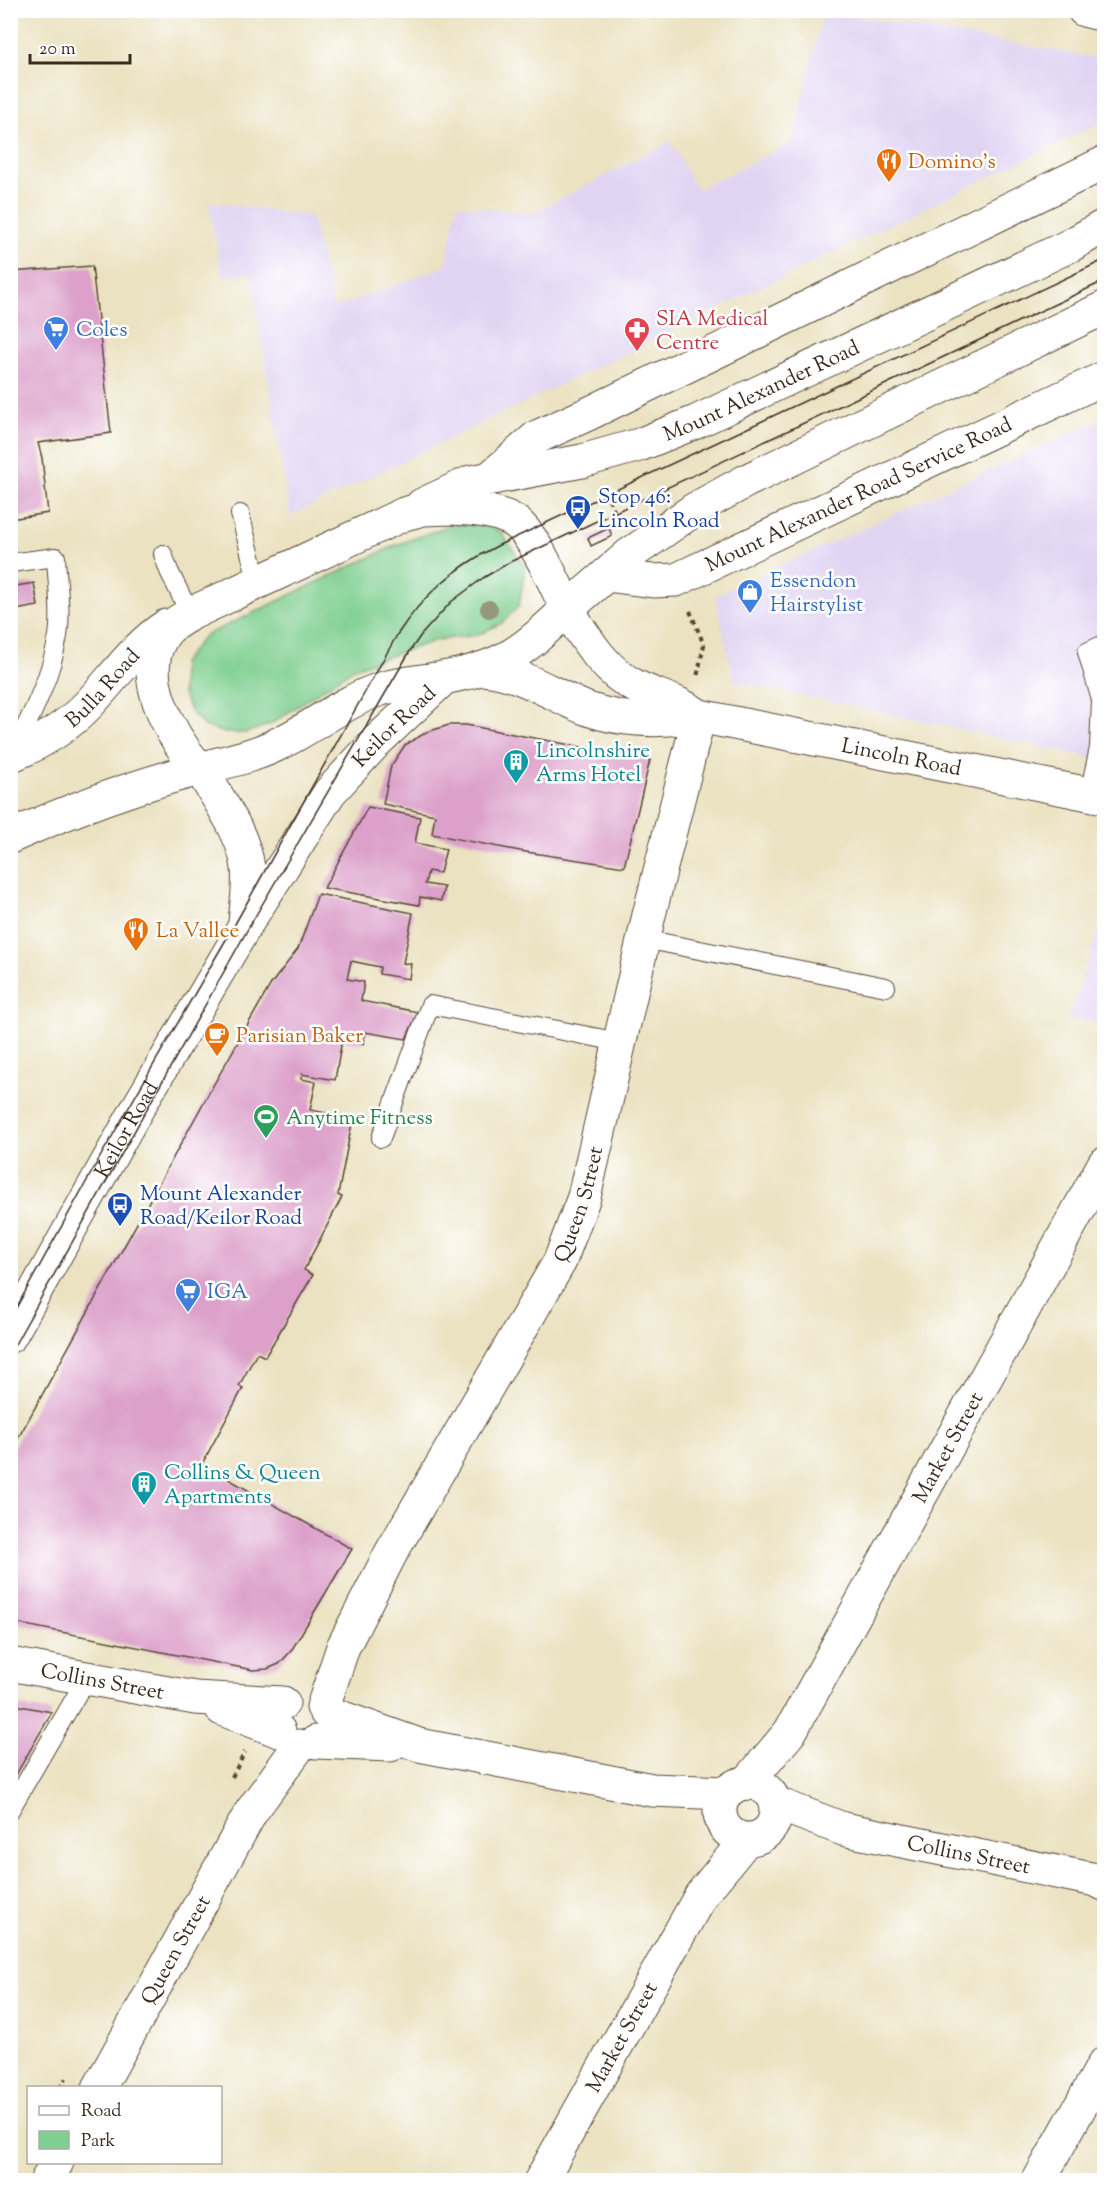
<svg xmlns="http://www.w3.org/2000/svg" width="1115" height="2191" viewBox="0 0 1115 2191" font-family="'Sorts Mill Goudy',serif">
  <rect width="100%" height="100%" fill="#fff"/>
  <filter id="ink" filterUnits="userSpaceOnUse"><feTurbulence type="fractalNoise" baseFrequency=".0167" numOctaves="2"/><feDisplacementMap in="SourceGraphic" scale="12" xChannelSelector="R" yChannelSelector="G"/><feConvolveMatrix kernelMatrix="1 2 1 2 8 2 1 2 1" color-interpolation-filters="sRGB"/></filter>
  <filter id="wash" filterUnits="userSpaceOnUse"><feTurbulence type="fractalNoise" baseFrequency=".008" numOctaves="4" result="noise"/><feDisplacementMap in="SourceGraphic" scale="24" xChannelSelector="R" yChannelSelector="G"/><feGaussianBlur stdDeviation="1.35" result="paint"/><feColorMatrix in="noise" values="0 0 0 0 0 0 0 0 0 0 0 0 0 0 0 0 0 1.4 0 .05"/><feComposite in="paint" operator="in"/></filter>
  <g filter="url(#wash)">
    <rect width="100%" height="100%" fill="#ebe2c1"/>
    <g fill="#e1d4f3">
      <polygon points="824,11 1104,59 1104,121 290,516 251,273 222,277 209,202 311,216 334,308 446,266 457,205 534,213 670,141 697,190 791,143"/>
      <polygon points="1104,418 1104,760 734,681 715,596"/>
      <polygon points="1104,914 1104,1022 1068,1020"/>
    </g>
    <polygon fill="#7fcf90" stroke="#5d7c57" stroke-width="1.5" points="472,520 501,532 525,567 519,606 502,623 478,635 437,640 354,668 271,724 246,733 225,733 204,726 191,712 182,692 182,663 204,636 394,546 445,527"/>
    <g id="blocks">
      <g fill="#dca0ca">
        <polygon points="92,266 111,433 38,443 42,458 48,513 10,519 10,272"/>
        <polygon points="609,528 612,536 591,546 588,538"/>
        <polygon points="34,583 38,606 10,611 10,587"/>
        <polygon points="449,725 466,725 650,760 624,867 520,851 432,834 435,815 383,804 391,766 405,745 427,732"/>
        <polygon points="368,807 420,817 415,843 446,849 440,873 428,871 425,884 444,887 441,901 420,897 419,905 324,888"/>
        <polygon points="318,894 413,913 403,963 411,964 409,979 379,974 380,967 351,961 347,979 364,982 361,1001 418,1012 406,1039 365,1032 363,1044 342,1040 335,1080 302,1074 301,1079 316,1082 310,1110 353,1118 338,1195 342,1197 304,1270 313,1275 265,1357 257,1353 239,1386 243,1388 202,1464 352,1549 291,1651 279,1664 267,1669 253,1670 10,1622 10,1453 210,1091 271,984 298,949"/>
        <polygon points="10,1704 52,1712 10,1785"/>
      </g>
    </g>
  </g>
  <g filter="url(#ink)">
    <use href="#blocks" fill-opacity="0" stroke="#554636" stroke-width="1.5"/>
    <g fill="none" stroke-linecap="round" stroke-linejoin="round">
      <defs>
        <g id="service">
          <polyline points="240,514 258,583"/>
          <polyline points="163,554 169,571 190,614"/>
          <path d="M10,563L56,557C57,582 62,611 58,636C51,677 31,716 13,753"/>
          <polyline points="1089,794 1099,748 1101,700 1087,652 1104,644"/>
          <polyline points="644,939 886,987"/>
          <polyline points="381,1138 430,1005 619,1042"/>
          <polyline points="10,1810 86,1679"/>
        </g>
        <g id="minor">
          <polyline points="1084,10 1104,15"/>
          <polyline points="491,477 537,437 590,413 1104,163"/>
          <path id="s1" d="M606,575L653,581L676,580L1104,378"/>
          <path id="s2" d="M10,1664L195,1698L283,1703"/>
          <path id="s3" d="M323,1707L343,1647L391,1553L560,1261L584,1197L649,915L699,716"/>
          <polyline points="222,1709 279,1731"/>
          <polyline points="326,1712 419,1745 652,1790 726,1793"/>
          <polyline points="316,1742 390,1745"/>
          <circle cx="748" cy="1811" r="28"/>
          <path id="s4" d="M747,1783L790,1732L1104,1164"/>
          <path id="s5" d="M775,1803L843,1829L1096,1880L1104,1884"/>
          <path id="s6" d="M99,2088L251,1812L299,1746"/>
          <polyline points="47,2180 57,2162"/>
          <path id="s7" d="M541,2180L701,1895L746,1840"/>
          <polyline points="1039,2180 1104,2064"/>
        </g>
        <g id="secondary">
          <path d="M567,609C585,637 604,671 635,686C657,697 677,700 699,716"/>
          <path id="s8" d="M481,669C520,671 550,694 585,708C622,722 660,722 699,716L1104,797"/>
        </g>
        <g id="primary">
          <path id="s9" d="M422,505L471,482L582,461L639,445L696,422L1071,245L1104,226"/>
          <path d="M450,508C472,509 495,510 514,521C534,533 556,587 567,609C525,650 503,668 442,678C420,682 396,683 375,691C342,703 313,727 282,742C256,756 228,761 199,769C171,736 132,671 167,630C174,623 182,619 190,614L404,514L423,509Z"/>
          <polyline points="567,609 629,555 695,509 746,481 1104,308"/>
          <path id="s10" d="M10,756C39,744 66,728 88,705C113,679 135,646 166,626"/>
          <path d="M200,768C217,798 244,833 248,868C250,887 246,906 245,924"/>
          <path d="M10,837C72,809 134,786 199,769"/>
          <path id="s11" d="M10,1336L140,1104L245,926L330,792L377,741L444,678"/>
        </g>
      </defs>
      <use href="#service" stroke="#554636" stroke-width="20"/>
      <use href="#minor" stroke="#554636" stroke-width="35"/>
      <use href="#secondary" stroke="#554636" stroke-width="35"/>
      <use href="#primary" stroke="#554636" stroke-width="35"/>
      <g stroke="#554636" stroke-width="4" stroke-dasharray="4.5 4.5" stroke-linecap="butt">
        <polyline points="606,490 618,522"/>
        <polyline points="690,611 704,645 697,677"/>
        <polyline points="232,1777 245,1752"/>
        <polyline points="60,2088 66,2078"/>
      </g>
      <use href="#service" stroke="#fff" stroke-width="18"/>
      <use href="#minor" stroke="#fff" stroke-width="33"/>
      <use href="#secondary" stroke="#fff" stroke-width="33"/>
      <use href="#primary" stroke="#fff" stroke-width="33"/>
      <g stroke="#3b2a1e" stroke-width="1.5">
        <path d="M10,1319L99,1159L235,924L397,635C423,595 454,568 497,546L1104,260"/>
        <polyline points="10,1353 249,927 410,651 421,635 451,602 483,578 510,562 1104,281"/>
      </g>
    </g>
    <circle fill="#95987a" cx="489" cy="609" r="9"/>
  </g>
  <defs>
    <symbol id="restaurant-pin" viewBox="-11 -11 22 30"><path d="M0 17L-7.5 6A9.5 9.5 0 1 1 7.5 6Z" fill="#e8710a" stroke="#fff"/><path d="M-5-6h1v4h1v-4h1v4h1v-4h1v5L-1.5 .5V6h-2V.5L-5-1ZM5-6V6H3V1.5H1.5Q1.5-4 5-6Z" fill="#fff"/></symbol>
    <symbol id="supermarket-pin" viewBox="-11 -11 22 30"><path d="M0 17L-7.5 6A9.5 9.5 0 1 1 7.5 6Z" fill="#3f7fe0" stroke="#fff"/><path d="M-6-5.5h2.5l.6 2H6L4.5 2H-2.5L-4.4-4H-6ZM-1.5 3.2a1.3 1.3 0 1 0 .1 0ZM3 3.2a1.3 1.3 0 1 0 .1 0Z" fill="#fff"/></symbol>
    <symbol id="pharmacy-pin" viewBox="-11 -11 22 30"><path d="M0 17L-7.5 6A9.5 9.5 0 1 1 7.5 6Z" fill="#e0444e" stroke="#fff"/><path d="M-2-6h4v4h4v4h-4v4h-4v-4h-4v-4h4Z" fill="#fff"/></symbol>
    <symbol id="bus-pin" viewBox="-11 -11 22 30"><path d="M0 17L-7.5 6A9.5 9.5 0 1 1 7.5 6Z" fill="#1a4fb4" stroke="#fff"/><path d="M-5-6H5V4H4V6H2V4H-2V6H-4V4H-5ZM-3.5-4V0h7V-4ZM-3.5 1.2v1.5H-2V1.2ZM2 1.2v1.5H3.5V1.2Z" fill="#fff"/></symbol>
    <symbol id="shop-pin" viewBox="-11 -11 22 30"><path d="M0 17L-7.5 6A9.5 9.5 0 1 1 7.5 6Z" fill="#3f7fe0" stroke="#fff"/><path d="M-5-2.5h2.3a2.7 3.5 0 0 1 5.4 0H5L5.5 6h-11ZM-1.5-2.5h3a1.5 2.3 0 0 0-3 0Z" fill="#fff"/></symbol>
    <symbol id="building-pin" viewBox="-11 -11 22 30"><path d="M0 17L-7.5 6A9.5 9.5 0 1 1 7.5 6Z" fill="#0f9aa8" stroke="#fff"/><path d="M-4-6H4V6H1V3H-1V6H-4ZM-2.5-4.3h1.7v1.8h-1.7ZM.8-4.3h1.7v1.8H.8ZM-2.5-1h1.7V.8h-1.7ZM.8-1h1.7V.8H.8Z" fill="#fff"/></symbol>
    <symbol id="cafe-pin" viewBox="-11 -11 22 30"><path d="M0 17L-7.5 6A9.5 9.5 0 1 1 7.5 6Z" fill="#e8710a" stroke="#fff"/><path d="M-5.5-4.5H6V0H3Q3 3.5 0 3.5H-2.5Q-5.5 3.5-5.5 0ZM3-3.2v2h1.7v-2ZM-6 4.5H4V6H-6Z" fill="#fff"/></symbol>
    <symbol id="stadium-pin" viewBox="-11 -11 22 30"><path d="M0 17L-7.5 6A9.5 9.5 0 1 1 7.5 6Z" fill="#2e9e5b" stroke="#fff"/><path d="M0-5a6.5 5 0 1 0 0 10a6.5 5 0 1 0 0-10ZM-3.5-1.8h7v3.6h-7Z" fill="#fff"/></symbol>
  </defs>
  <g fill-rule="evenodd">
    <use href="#restaurant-pin" x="874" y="146" width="30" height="40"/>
    <use href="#supermarket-pin" x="41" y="314" width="30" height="40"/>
    <use href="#pharmacy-pin" x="622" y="315" width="30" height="40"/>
    <use href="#bus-pin" x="563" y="493" width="30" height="40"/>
    <use href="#shop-pin" x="735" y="577" width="30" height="40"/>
    <use href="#building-pin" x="501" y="747" width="30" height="40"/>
    <use href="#restaurant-pin" x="121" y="915" width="30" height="40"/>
    <use href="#cafe-pin" x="202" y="1020" width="30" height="40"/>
    <use href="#stadium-pin" x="251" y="1102" width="30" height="40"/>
    <use href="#bus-pin" x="105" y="1190" width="30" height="40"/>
    <use href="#supermarket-pin" x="173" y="1276" width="30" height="40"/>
    <use href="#building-pin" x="129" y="1469" width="30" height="40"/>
  </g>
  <g text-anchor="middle" stroke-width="5" stroke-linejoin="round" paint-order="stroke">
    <g font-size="21" fill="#c56008" stroke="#fff" text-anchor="start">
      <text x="908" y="168">Domino's</text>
      <text x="156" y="937">La Vallee</text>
      <text x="236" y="1042">Parisian Baker</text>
    </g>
    <g font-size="21" fill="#be3a42" stroke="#fff" text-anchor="start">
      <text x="656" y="325">SIA Medical<tspan x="656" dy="24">Centre</tspan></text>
    </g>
    <g font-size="21" fill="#366cbe" stroke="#fff" text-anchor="start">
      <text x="76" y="336">Coles</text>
      <text x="770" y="587">Essendon<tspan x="770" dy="24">Hairstylist</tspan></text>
      <text x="207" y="1298">IGA</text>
    </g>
    <g font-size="21" fill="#3b2a1e" stroke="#fff">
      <text dy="7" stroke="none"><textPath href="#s9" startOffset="360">Mount Alexander Road</textPath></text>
      <text dy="7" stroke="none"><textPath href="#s1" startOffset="272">Mount Alexander Road Service Road</textPath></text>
      <text dy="7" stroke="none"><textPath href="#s10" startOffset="116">Bulla Road</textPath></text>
      <text dy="7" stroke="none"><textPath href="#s11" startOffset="723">Keilor Road</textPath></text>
      <text dy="7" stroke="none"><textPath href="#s8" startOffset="434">Lincoln Road</textPath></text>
      <text dy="7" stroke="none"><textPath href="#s11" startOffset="237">Keilor Road</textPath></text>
      <text dy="7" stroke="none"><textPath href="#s3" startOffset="566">Queen Street</textPath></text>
      <text dy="7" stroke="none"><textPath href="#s4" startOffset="392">Market Street</textPath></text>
      <text dy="7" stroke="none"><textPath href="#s2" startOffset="94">Collins Street</textPath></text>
      <text dy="7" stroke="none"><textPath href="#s5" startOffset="201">Collins Street</textPath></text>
      <text dy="7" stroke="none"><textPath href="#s6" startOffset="158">Queen Street</textPath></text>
      <text dy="7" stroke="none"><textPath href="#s7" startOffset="164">Market Street</textPath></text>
    </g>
    <g font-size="21" fill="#164399" stroke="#fff" text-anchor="start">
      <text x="598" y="503">Stop 46:<tspan x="598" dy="24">Lincoln Road</tspan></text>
      <text x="140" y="1200">Mount Alexander<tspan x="140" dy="24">Road/Keilor Road</tspan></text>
    </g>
    <g font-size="21" fill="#0d838f" stroke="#fff" text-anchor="start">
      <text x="536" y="757">Lincolnshire<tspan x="536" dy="24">Arms Hotel</tspan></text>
      <text x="164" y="1479">Collins &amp; Queen<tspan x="164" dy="24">Apartments</tspan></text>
    </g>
    <g font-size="21" fill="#27864d" stroke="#fff" text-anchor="start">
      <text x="286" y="1124">Anytime Fitness</text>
    </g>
  </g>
  <rect width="1115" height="2191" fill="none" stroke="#fff" stroke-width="36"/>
  <rect x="27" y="2086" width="195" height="78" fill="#ffffff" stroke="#b1aaa5" stroke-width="1.5"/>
  <rect x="39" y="2106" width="30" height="9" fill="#ffffff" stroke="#b1aaa5" stroke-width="1.5"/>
  <text x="81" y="2116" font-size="18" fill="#3b2a1e">Road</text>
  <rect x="39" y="2131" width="30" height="18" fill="#7fcf90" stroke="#b1aaa5" stroke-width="1.5"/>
  <text x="81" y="2146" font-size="18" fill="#3b2a1e">Park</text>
  <path d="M30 54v9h100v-9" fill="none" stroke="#3b2a1e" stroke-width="3"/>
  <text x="39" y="54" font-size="18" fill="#3b2a1e" stroke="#ffffff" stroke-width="4.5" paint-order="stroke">20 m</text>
</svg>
